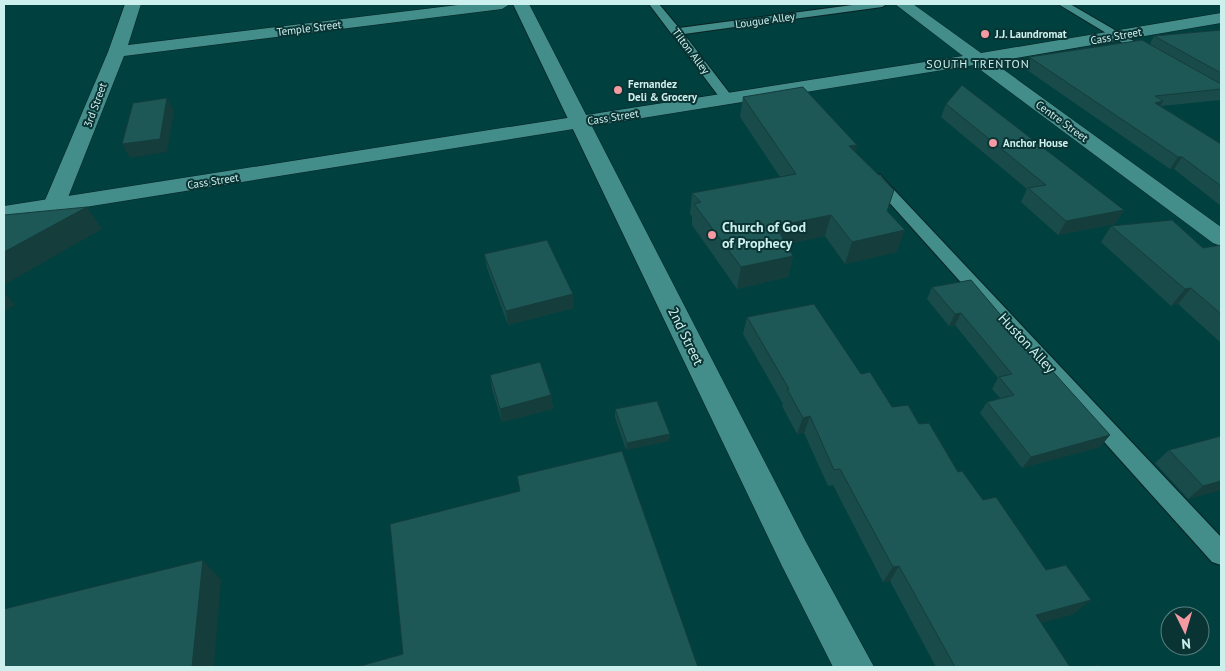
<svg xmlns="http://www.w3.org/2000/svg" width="1225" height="671" viewBox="0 0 1225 671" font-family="'PT Sans',sans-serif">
  <rect width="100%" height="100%" fill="#00403f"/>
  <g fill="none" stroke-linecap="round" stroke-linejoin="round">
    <defs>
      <g id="lane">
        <polygon points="649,4 659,4 679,28 860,4 887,4 882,7 684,34 734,99 728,103 723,102"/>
        <polygon points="1058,4 1070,4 1156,54 1150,58 1146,57"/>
        <polygon points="875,174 880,175 1221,537 1221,565 1212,562 870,181 868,178"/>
      </g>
      <g id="street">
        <polygon points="125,4 141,4 128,45 466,4 510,4 502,9 124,56 65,205 62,210 54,212 46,210 43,205 108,52"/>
        <polygon points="513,4 529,4 806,542 874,667 833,667 782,566"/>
      </g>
      <polygon id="secondary" points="895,4 913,4 981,53 1221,13 1221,23 993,62 1221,227 1221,246 1213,243 974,65 4,220 4,206 963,56"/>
    </defs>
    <use href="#lane" stroke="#0b2222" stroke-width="2"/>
    <use href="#street" stroke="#0b2222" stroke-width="1"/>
    <use href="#secondary" stroke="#0b2222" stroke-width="1"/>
    <use href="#lane" fill="#438d8b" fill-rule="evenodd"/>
    <use href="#street" fill="#438d8b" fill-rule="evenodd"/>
    <use href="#secondary" fill="#438d8b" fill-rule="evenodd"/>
  </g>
  <g fill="#194b4a">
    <polygon points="1221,30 1221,100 1161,106 1221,144 1221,206 1174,169 1170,169 1024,68 1029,57 1150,44 1154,36"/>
    <polygon points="743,97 857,145 855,152 887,211 897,252 845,264 825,236 787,244 793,256 788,277 737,289 692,225 692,216 690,214 692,193 780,177 740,117"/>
    <polygon points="946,104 1124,210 1115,224 1058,235 1021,202 1027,189 941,117"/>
    <polygon points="1111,226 1203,248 1221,245 1221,343 1178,304 1171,306 1101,242"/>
    <polygon points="484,254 574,308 508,325 487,268"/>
    <polygon points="932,287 1044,366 1110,435 1100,447 1022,468 980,413 987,402 1000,398 992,389 998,378 955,325 949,326 927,299"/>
    <polygon points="747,317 861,374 892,407 919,424 958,472 983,500 1074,614 1041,623 1070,667 936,667 890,581 883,582 833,485 828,486 804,433 797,434 782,406 783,404 743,334"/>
    <polygon points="490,375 551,395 553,409 502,422 492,389"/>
    <polygon points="615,409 670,434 669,441 626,450 615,417"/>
    <polygon points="1221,436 1221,490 1188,499 1155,463 1169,450"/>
  </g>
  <g fill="#143d3c">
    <polygon points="167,98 174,111 167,152 130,158 122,144"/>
    <polygon points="1163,101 1156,113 1155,103"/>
    <polygon points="857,145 851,165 849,146"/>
    <polygon points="1178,157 1182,157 1174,169 1170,169"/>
    <polygon points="87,207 102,229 4,285 4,252"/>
    <polygon points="1124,210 1115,224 1058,235 1066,221"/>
    <polygon points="831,215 825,236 772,248 776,226"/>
    <polygon points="905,230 897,252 845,264 852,242"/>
    <polygon points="793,256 788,277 737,289 741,267"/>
    <polygon points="1191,288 1178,304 1171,306 1185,289"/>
    <polygon points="4,292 15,305 4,312"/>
    <polygon points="573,294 574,308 508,325 506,311"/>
    <polygon points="961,313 955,325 949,326 955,314"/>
    <polygon points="551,395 553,409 502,422 500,409"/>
    <polygon points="810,416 804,433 797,434 803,418"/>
    <polygon points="670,434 669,441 626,450 627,443"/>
    <polygon points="1110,435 1100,447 1022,468 1031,457"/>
    <polygon points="1221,481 1221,490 1188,499 1203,486"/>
    <polygon points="203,560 221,580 214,667 192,667"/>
    <polygon points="899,566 890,581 883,582 893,567"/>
    <polygon points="1091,600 1074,614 1021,629 1036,615"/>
  </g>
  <g fill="#1d5756" stroke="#143d3c">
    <polygon points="1221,30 1221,73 1154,36"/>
    <polygon points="1142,40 1221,84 1221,89 1155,96 1163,101 1155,103 1221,144 1221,186 1182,157 1178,157 1029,57"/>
    <polygon points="962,85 1124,210 1066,221 1028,188 1046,185 946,104"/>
    <polygon points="803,87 857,145 849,146 894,190 887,211 905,230 852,242 831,215 776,226 793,256 741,267 694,204 701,202 692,193 796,174 743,97"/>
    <polygon points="167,98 160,139 122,144 133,103"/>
    <polygon points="87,207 4,252 4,215"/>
    <polygon points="1172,220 1203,248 1221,245 1221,314 1191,288 1185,289 1111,226"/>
    <polygon points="547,240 573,294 506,311 484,254"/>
    <polygon points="971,280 1044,366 1047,365 1110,435 1031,457 987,402 1014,395 999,377 1012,374 961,313 955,314 932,287"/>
    <polygon points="814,304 861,374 870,372 892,407 908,405 919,424 929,423 958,472 962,471 983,500 996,497 1046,570 1066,565 1091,600 1036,615 1070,667 955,667 899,566 893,567 840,469 834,470 810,416 803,418 787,389 789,389 747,317"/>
    <polygon points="540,362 551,395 500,409 490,375"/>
    <polygon points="657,401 670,434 627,443 615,409"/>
    <polygon points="1221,436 1221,481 1203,486 1169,450"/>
    <polygon points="622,451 698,667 357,667 403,654 390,524 520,491 517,476"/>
    <polygon points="203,560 192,667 4,667 4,609"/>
    <polygon points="1099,665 1101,667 1090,667"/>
  </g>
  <g fill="#f49aa3" stroke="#0a3333" stroke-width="2">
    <circle cx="985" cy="34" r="5"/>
    <circle cx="618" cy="90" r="5"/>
    <circle cx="993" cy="143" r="5"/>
    <circle cx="712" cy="235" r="5"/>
  </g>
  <g text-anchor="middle" stroke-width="4" stroke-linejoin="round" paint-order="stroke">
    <g font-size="11" fill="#ccf0ee" stroke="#0a3333">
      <text transform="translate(765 20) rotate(-8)" y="4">Lougue Alley</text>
      <text transform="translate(309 28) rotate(-7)" y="4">Temple Street</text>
      <text transform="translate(1116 36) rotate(-10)" y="4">Cass Street</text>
      <text transform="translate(691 51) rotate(53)" y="4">Tilton Alley</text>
      <text transform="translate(95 105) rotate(-70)" y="4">3rd Street</text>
      <text transform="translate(613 117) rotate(-9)" y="4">Cass Street</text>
      <text transform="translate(1062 121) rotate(36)" y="4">Centre Street</text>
      <text transform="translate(213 181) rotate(-9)" y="4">Cass Street</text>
    </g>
    <g font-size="11" font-weight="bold" fill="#ccf0ee" stroke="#0a3333" text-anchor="start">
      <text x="995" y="38">J.J. Laundromat</text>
      <text x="628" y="88">Fernandez<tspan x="628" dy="13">Deli &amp; Grocery</tspan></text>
      <text x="1003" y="147">Anchor House</text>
    </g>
    <g font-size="12" letter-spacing="1" fill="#ccf0ee" stroke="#0a3333">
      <text x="978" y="68">SOUTH TRENTON</text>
    </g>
    <g font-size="14" font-weight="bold" fill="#ccf0ee" stroke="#0a3333" text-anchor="start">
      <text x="722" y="232">Church of God<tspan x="722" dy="16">of Prophecy</tspan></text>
    </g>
    <g font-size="14" fill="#ccf0ee" stroke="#0a3333">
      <text transform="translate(686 336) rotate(64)" y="5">2nd Street</text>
      <text transform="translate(1027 343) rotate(47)" y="5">Huston Alley</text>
    </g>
  </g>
  <rect width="1225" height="671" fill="none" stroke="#ccf0ee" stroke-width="10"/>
  <g transform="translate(1185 631) rotate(175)"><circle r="24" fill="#0a3333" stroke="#587f7e"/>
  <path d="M0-4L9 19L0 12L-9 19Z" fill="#f49aa3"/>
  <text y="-8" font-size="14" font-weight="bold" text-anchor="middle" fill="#ccf0ee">N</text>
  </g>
</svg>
